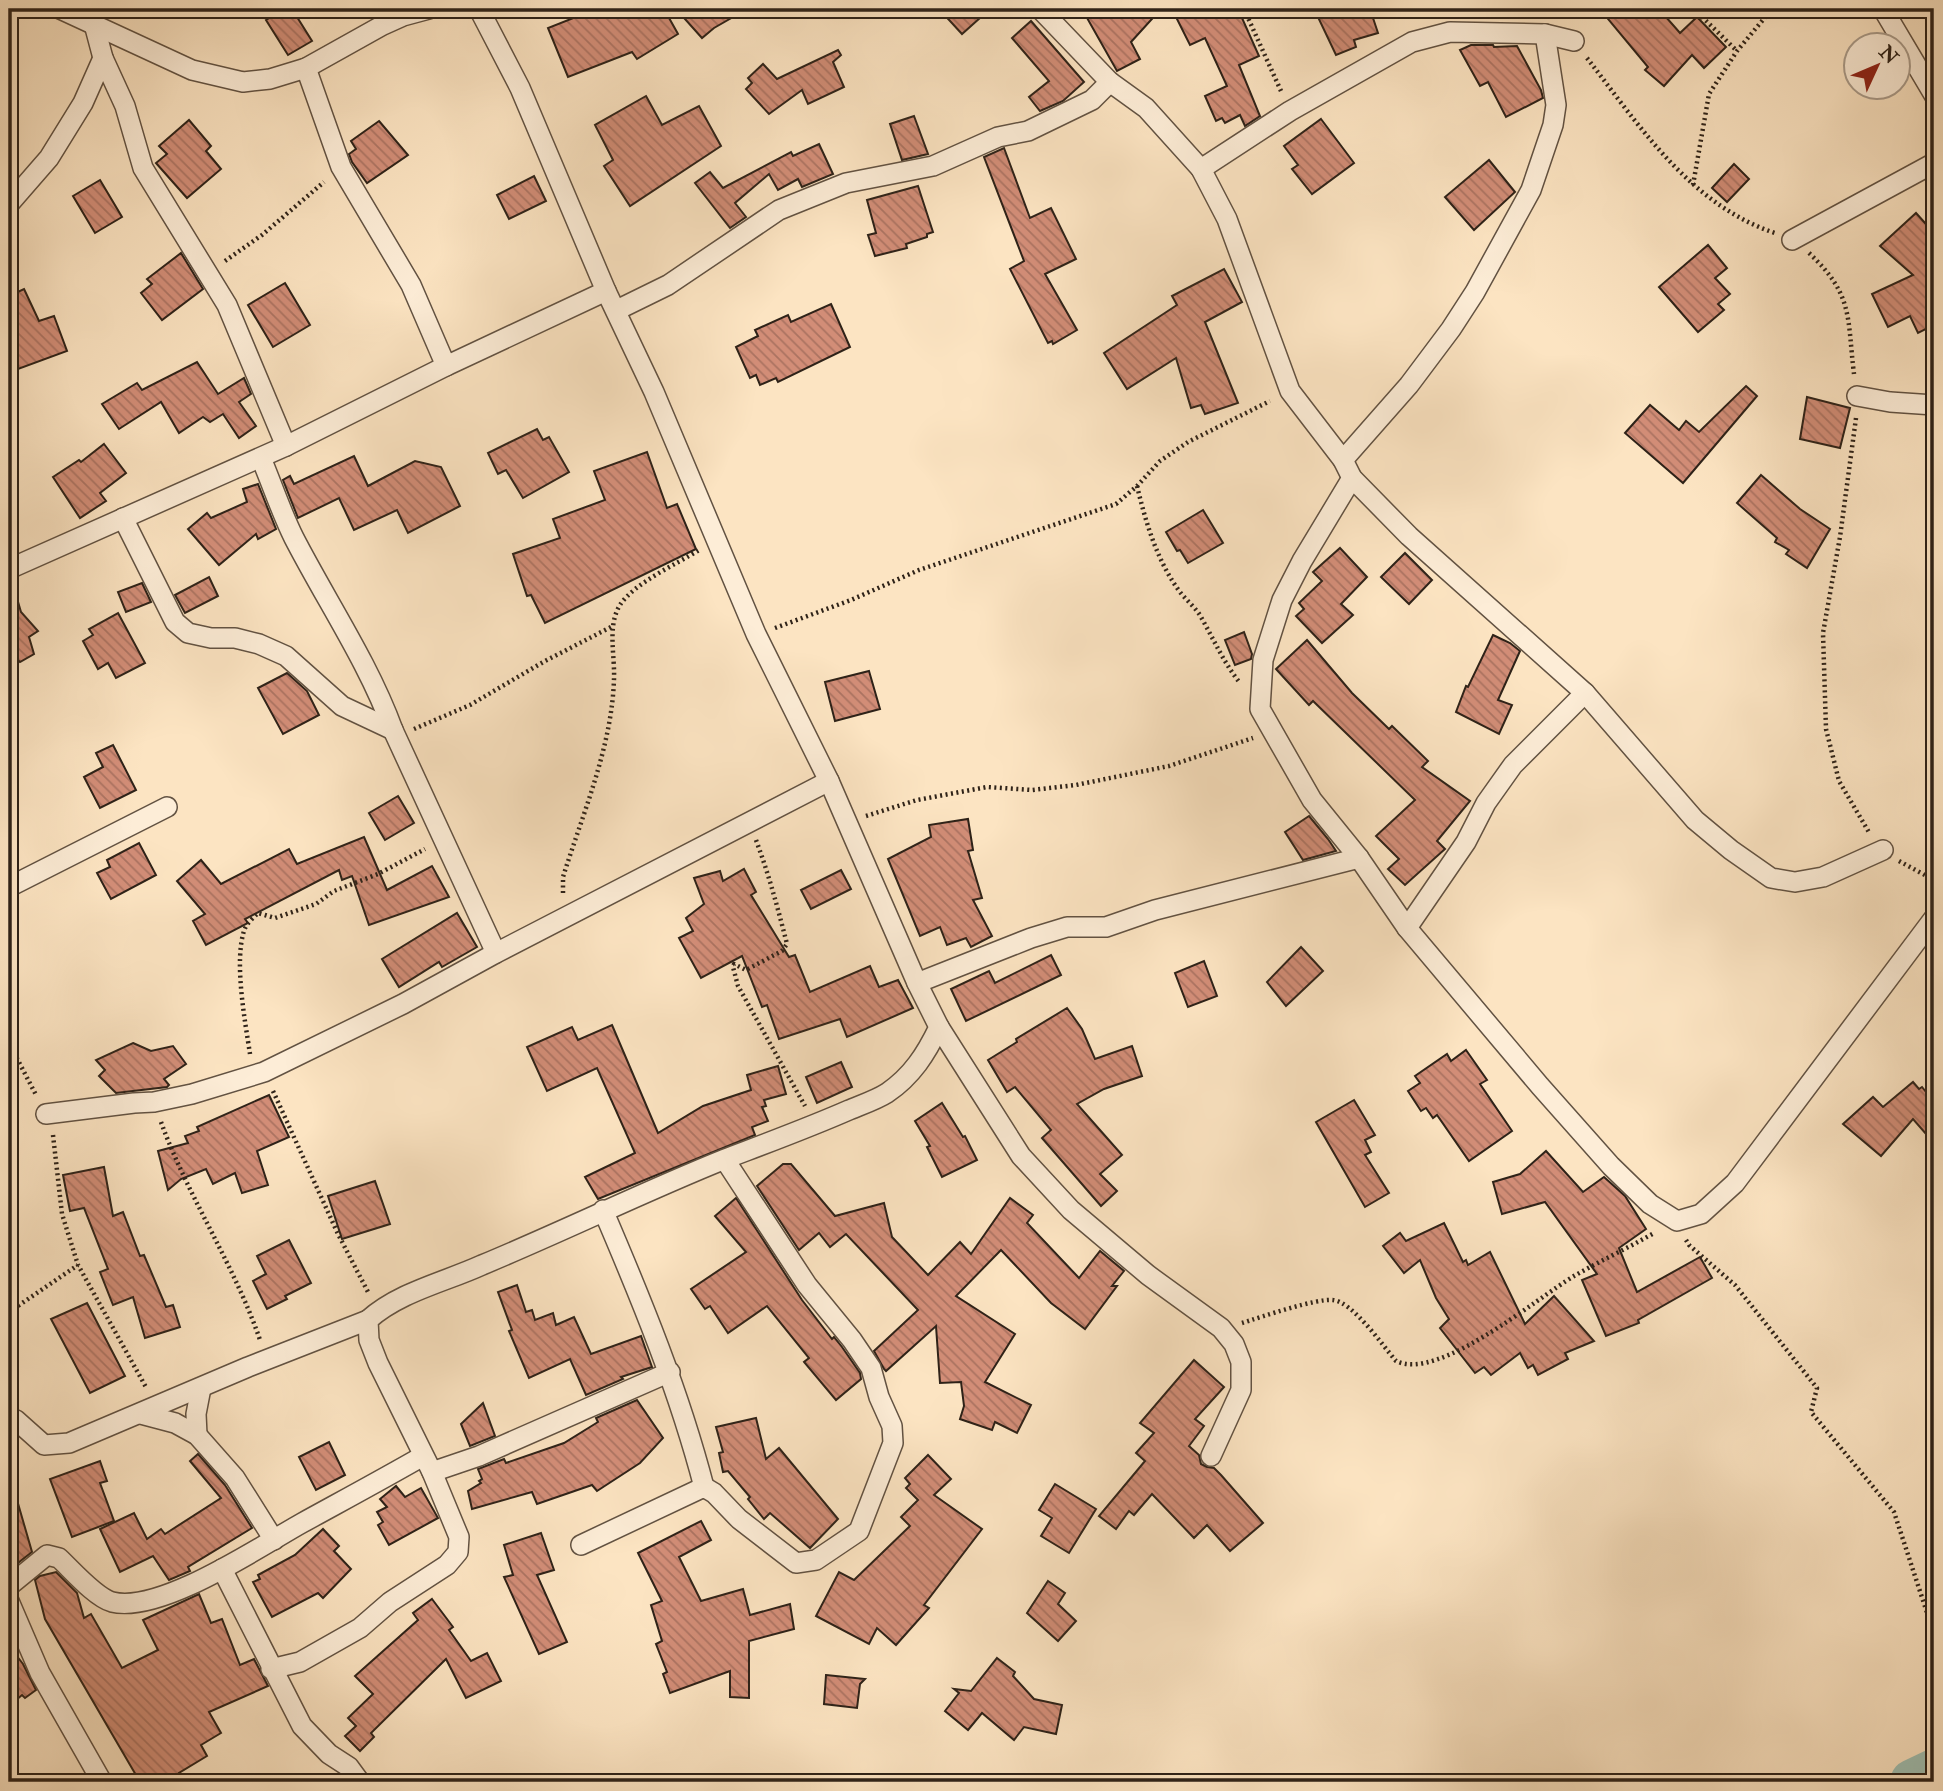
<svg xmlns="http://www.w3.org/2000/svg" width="1943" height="1791" viewBox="0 0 1943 1791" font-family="'IM FELL Double Pica',serif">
  <defs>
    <pattern id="building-back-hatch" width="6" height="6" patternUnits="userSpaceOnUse" patternTransform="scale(1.75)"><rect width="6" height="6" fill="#d28d77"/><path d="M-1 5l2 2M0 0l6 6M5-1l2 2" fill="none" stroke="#ab7361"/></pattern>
  </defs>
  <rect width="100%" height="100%" fill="#fce4c2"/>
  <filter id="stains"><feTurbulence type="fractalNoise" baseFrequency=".00286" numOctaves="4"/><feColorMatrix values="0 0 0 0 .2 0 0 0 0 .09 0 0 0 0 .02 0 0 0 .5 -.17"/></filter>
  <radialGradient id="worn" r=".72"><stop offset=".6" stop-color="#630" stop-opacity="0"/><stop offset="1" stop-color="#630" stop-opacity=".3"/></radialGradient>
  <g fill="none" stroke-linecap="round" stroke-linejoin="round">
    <polyline stroke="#9fbfb2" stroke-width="46" points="1913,1782 1934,1772"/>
  </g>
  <g fill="url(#building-back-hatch)" stroke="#2e2218" stroke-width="2">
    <polygon points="285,9 292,9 312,41 288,55 266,20"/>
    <polygon points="596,9 664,9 678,34 637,59 632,52 568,77 548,28"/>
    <polygon points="676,9 747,9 714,28 702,38"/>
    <polygon points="939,9 990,9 962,34"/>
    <polygon points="1082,9 1161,9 1131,42 1140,59 1117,71"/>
    <polygon points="1172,9 1238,9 1259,56 1239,65 1260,116 1245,126 1240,115 1225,123 1222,118 1216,121 1205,96 1227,86 1205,38 1190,45"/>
    <polygon points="1332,9 1370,9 1378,33 1354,40 1356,47 1336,55 1317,15"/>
    <polygon points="1620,9 1659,9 1680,33 1697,17 1726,47 1704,68 1692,55 1664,86 1645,70 1648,67 1608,19"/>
    <polygon points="1031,21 1084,82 1063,101 1040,111 1029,97 1049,81 1012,38"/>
    <polygon points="1471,45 1493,45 1494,47 1517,46 1541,90 1543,98 1506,117 1488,82 1480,86 1460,50"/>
    <polygon points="838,50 841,55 833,62 844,87 808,104 802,90 769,114 746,89 752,83 748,78 763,64 777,79"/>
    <polygon points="646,96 662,125 699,106 721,146 630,206 604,166 613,160 595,125"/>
    <polygon points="914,116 928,154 902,160 890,124"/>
    <polygon points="1321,119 1354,163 1312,194 1292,169 1298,165 1284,146"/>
    <polygon points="189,120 211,146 206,151 221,169 187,198 156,163 167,154 159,146"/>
    <polygon points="379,121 408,155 367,183 352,162 349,154 356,149 351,141"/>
    <polygon points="819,144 833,174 802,187 798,179 778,190 769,174 735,203 746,217 730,228 695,183 710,172 723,188 791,152 793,156"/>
    <polygon points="1004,148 1030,218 1051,208 1076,259 1045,274 1077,330 1053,344 1052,341 1048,343 1010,269 1024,261 984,157"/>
    <polygon points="1489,160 1515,192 1474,230 1445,197"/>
    <polygon points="1734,164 1749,179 1727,202 1712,188"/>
    <polygon points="534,176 546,201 509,219 497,195"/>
    <polygon points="100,180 122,217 95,233 73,196"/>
    <polygon points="918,186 933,232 927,234 927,237 906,244 907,248 875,256 868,235 876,233 867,200"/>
    <polygon points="1916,213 1934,233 1934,325 1918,333 1910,316 1888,327 1872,294 1913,275 1880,246"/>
    <polygon points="1708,245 1727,268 1715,278 1730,294 1718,304 1724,310 1698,332 1659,287"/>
    <polygon points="181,253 203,289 162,320 141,293 152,284 147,279"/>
    <polygon points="1224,269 1242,302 1205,322 1238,403 1205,414 1201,405 1191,408 1176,358 1127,389 1104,353 1177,305 1172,296"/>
    <polygon points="285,283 310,325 273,347 248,305"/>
    <polygon points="24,289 39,321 54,316 67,351 18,369 9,344 9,296"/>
    <polygon points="831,304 850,347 778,382 776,378 760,385 756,375 750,378 736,347 758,336 755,330 788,315 791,322"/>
    <polygon points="197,362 218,394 244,378 251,394 239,402 256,426 239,438 223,414 210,422 203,417 179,433 161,402 119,429 102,404 137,383 142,390"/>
    <polygon points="1746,386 1757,396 1683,483 1625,433 1650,405 1679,430 1686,421 1699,432"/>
    <polygon points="1807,397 1850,408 1840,448 1800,439"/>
    <polygon points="537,429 543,440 549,437 569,472 523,498 506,470 498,474 488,453"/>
    <polygon points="104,444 126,473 100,493 106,501 80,518 53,477 79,460 81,462"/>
    <polygon points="647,452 667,508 677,504 696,549 545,623 531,595 527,596 513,554 560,538 553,519 605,500 594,471"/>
    <polygon points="354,456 368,486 415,461 441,467 460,506 408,533 397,510 354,530 339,498 298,518 283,480 290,476 294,484"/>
    <polygon points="1761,475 1800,509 1830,529 1807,568 1786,554 1789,550 1775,542 1777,538 1737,503"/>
    <polygon points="258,484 276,529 258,539 256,534 219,565 188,529 207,513 211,518 247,502 243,489"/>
    <polygon points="1203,510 1223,543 1188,563 1180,550 1177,551 1166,532"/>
    <polygon points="1340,548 1367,577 1341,604 1353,615 1322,643 1296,616 1304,609 1299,603 1322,581 1313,572"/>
    <polygon points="1405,553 1432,580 1409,604 1381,577"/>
    <polygon points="209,577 218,596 185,613 175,595"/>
    <polygon points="142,583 151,602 126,612 118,592"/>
    <polygon points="9,588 14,588 21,612 38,631 29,637 34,654 20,662 9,652"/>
    <polygon points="118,613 145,663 116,678 108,663 98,669 83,641 93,635 89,629"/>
    <polygon points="1244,632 1252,654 1251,659 1235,665 1225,640"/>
    <polygon points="1493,635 1510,643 1520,651 1498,700 1512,705 1499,734 1456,712 1466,686 1468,687"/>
    <polygon points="1307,640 1352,693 1389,729 1392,726 1428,761 1422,767 1470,801 1437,841 1445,849 1405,885 1388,869 1399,859 1376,836 1415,800 1313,701 1309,705 1276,669"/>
    <polygon points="869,671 880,709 835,721 825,682"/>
    <polygon points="287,673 307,691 319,715 283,734 258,688"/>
    <polygon points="113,745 136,790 100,808 84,777 103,767 96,753"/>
    <polygon points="398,796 414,823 385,840 369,813"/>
    <polygon points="1309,816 1328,839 1336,851 1303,860 1285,832"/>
    <polygon points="968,819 973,850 968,851 982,898 973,900 992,936 971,947 966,938 947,945 940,927 920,936 888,859 931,837 929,825"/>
    <polygon points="364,837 387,890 432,866 449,897 369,925 352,876 342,880 339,870 245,919 248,923 206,945 193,921 205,914 177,881 201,860 221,884 289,849 297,864"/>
    <polygon points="139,843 156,875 111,899 97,873 110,867 107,860"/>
    <polygon points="744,869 756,892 751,895 789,957 795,955 810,992 870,966 879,987 898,980 913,1008 847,1037 840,1019 779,1039 767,1005 762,1007 742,956 701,978 679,938 693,931 686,918 704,904 694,878 720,871 723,881"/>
    <polygon points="841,870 851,889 811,909 801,890"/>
    <polygon points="457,913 477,947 442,967 439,962 399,987 382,959"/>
    <polygon points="1301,947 1323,971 1286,1006 1267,982"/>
    <polygon points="1051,955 1061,975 966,1021 951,989 989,971 995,983"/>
    <polygon points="1204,961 1217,996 1188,1007 1175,973"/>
    <polygon points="1067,1008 1082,1029 1095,1059 1132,1046 1142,1076 1104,1089 1077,1104 1122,1155 1100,1174 1117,1191 1101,1206 1042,1138 1051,1130 1015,1087 1007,1092 988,1060 1017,1042 1016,1039"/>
    <polygon points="612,1025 658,1133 703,1106 751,1090 747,1075 778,1066 786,1094 764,1100 766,1106 762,1107 768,1121 752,1127 755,1135 598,1199 585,1177 635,1153 597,1068 547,1091 527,1047 572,1027 578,1040"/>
    <polygon points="133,1043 151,1051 173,1046 186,1064 164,1079 169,1085 167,1087 116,1093 99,1076 105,1070 96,1060"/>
    <polygon points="1466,1050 1487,1080 1480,1084 1512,1131 1469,1161 1437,1115 1433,1118 1426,1108 1421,1111 1408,1091 1420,1083 1415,1076 1447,1054 1451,1061"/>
    <polygon points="841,1062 852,1087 817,1103 806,1077"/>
    <polygon points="1913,1082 1919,1089 1922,1087 1934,1102 1934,1143 1913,1119 1881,1156 1843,1124 1873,1097 1883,1107"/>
    <polygon points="269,1095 289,1137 257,1151 268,1185 242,1193 235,1173 213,1184 206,1169 181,1179 168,1190 158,1151 188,1143 185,1136 199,1131 197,1127"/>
    <polygon points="1354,1100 1375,1135 1365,1140 1371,1152 1365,1155 1389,1193 1365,1207 1316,1122"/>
    <polygon points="942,1103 963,1137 965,1136 977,1160 942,1177 927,1147 930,1146 915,1121"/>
    <polygon points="1546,1151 1583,1192 1604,1177 1625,1196 1646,1229 1619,1248 1637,1292 1700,1257 1712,1278 1638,1320 1639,1323 1606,1336 1582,1280 1597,1274 1545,1202 1502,1214 1493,1182 1520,1174"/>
    <polygon points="783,1164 791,1164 835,1216 884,1203 892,1237 928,1275 960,1242 971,1254 1010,1198 1033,1215 1027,1223 1079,1278 1100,1251 1124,1271 1112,1286 1117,1286 1085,1329 1051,1303 1001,1250 956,1296 1015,1334 985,1382 1031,1405 1017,1433 995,1422 992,1430 960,1419 964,1406 961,1382 940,1383 936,1326 886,1371 884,1369 874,1351 918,1310 846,1234 830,1247 819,1233 799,1250 757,1186"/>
    <polygon points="104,1167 113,1216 123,1212 140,1256 144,1255 166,1307 173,1305 180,1327 145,1338 133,1297 113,1305 100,1272 108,1269 84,1208 70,1211 63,1175"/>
    <polygon points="375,1181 390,1224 342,1239 328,1196"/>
    <polygon points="736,1198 802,1300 832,1339 834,1337 842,1347 860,1373 861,1379 836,1400 804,1362 809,1358 767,1306 728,1333 710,1306 705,1309 691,1289 746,1252 715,1216"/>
    <polygon points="1444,1223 1463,1262 1466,1260 1468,1265 1490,1252 1525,1324 1554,1296 1594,1341 1565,1353 1568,1359 1538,1375 1533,1365 1528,1368 1520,1353 1491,1375 1484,1367 1475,1373 1440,1328 1449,1319 1436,1298 1420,1260 1404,1273 1383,1246 1400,1233 1406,1241"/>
    <polygon points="289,1240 311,1283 285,1296 287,1299 267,1309 253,1281 266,1274 257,1256"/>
    <polygon points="517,1285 526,1312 532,1310 535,1320 553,1313 556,1325 574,1317 591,1354 641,1336 652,1367 621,1377 623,1379 586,1395 570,1359 529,1378 509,1331 512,1330 498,1292"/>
    <polygon points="87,1303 125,1376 90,1393 51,1319"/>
    <polygon points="1194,1360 1224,1387 1195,1419 1204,1426 1189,1446 1199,1455 1201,1464 1207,1467 1214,1468 1221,1475 1263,1523 1230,1551 1207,1525 1194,1538 1152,1494 1134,1515 1129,1511 1116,1529 1099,1516 1145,1461 1136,1453 1154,1433 1140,1423"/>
    <polygon points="637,1400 663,1438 640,1463 597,1491 592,1485 537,1504 532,1492 472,1509 468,1491 481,1483 479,1481 482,1479 478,1469 504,1459 506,1463 564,1443 598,1422 596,1418"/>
    <polygon points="483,1403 495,1436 470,1446 461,1424"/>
    <polygon points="756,1418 766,1459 779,1448 838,1519 810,1548 770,1513 764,1519 748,1499 750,1497 728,1471 723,1472 719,1453 723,1452 716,1427"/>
    <polygon points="329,1442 345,1475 316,1490 299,1457"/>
    <polygon points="198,1454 225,1485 252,1528 188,1567 190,1571 169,1580 153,1556 120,1572 100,1529 134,1513 147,1539 161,1529 165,1534 221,1498 190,1461"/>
    <polygon points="928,1455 951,1479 934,1495 982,1529 924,1605 929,1608 896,1645 877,1628 869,1644 816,1616 839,1572 854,1580 910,1526 901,1517 918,1500 906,1488 910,1484 905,1478"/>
    <polygon points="100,1461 107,1481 100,1483 114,1521 72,1537 50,1479"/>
    <polygon points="1055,1484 1096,1509 1069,1553 1041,1536 1052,1518 1039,1510"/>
    <polygon points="396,1486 405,1497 421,1488 438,1518 389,1545 378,1525 383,1522 377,1512 387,1507 380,1499"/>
    <polygon points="15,1493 32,1552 14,1566 9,1568 9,1494"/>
    <polygon points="701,1521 711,1540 679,1557 701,1601 743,1589 750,1615 790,1604 794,1629 749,1641 749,1698 730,1697 730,1671 670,1693 663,1674 667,1672 656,1644 662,1641 651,1605 662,1601 638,1553"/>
    <polygon points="323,1529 339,1546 334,1551 351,1569 323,1598 318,1593 272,1617 253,1582 260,1579 258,1575 295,1555"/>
    <polygon points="541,1533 554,1570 537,1575 567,1642 539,1654 504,1577 513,1575 504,1545"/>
    <polygon points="56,1572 77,1593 84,1618 91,1614 122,1668 158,1650 143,1620 199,1594 211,1623 222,1619 240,1665 254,1659 268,1686 209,1712 221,1733 201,1745 207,1756 179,1773 183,1782 140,1782 45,1619 35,1580 40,1576"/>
    <polygon points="1048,1581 1065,1593 1058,1604 1076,1621 1058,1641 1027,1613"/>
    <polygon points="432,1599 453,1627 449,1630 471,1661 487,1653 501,1681 466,1698 446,1659 371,1733 374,1737 360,1751 345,1736 356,1726 348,1718 373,1694 355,1676 418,1620 413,1613"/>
    <polygon points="9,1646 23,1664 36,1690 25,1698 22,1695 9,1706"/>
    <polygon points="997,1658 1015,1672 1013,1676 1034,1699 1062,1705 1056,1734 1024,1727 1014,1740 982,1713 968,1730 945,1711 959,1693 954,1689 971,1691"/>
    <polygon points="826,1675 865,1679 860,1684 857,1708 824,1704"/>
  </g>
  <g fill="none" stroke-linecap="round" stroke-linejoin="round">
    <defs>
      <g id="street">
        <polyline points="60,9 192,70 243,82 270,79 306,68 383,25 403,16 429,9"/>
        <polyline points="1040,9 1110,82 1146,108 1201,169 1227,219 1290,391 1343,460 1352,478 1409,536 1585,693 1695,820 1731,850 1771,878 1795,882 1823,877 1883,850"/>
        <polyline points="1883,9 1934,95"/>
        <polyline points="94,24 103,58 125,106 143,168 227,305 286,446"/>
        <polyline points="306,68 341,167 411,285 446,366"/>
        <polyline points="1201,169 1290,111 1412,42 1450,32 1545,34 1574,41"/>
        <polyline points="9,204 49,158 83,103 103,58"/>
        <polyline points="1792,240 1934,163"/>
        <polyline points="617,310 668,285 779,210 846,183 933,166 998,137 1028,131 1092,100 1110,82"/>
        <polyline points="1857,396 1890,402 1934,405"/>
        <path d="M261,458C272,484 281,512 294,538C327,602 368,662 393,730L496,953"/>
        <polyline points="1343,460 1409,385 1451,329 1475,292 1531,190 1553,125 1556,105 1545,34"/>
        <polyline points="1352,478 1302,561 1282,600 1263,660 1260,709 1312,800 1359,858 1407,928 1540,1086 1611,1166 1650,1204 1677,1221 1701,1214 1735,1183 1934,918"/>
        <polyline points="123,518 175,622 188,633 211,638 235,638 259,644 286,656 342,706 393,730"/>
        <polyline points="9,569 286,446 446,366 606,291"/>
        <polyline points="9,887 167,807"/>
        <polyline points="1407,928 1466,842 1486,803 1513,765 1585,693"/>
        <polyline points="917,983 1031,938 1067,927 1106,927 1155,910 1359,858"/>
        <polyline points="939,1027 1021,1156 1071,1210 1148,1275 1221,1328 1234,1344 1241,1362 1241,1390 1211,1456"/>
        <polyline points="46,1114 134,1103 154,1102 192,1094 264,1072 403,1004 496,953 829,781"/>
        <path d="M603,1210C642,1301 679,1391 704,1487"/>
        <polyline points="141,1414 175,1423 197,1435 235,1478 274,1540"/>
        <polyline points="9,1417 16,1420 44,1445 69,1443 248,1367 368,1320"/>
        <polyline points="197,1435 196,1414 201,1388"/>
        <polyline points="432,1472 479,1456 670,1372"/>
        <polyline points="581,1545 704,1487 714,1493 739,1519 796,1563 816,1560 859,1531 893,1443 892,1426 879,1397 871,1368 852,1340 807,1285 725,1160"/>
        <polyline points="222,1569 302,1726 329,1754 349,1767 360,1782"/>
        <path d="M9,1586L47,1555L59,1558C72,1570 95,1597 112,1602C160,1614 259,1547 302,1523C342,1501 383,1479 423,1456"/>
        <polyline points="9,1601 40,1673 102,1782"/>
        <path d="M271,1669L300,1662L360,1628L390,1602L447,1565L458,1552L459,1537L432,1472L378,1363L369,1340L368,1320C399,1292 445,1282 482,1265C564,1231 643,1192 725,1159C767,1143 808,1128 849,1110C861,1105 876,1100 887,1093C912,1076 926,1054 939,1027L917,983L829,781L756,634L654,392L606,291L520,88L479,9"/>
      </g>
    </defs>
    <use href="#street" stroke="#625242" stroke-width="22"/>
    <g stroke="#2e2218" stroke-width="4.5" stroke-dasharray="2 3.5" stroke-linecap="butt">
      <polyline points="1244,9 1281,91"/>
      <polyline points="1694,9 1737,51"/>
      <path d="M1587,58C1639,125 1690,205 1775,233"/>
      <polyline points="1693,185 1709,94 1737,51 1772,9"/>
      <path d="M1809,253C1854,295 1847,318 1854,374"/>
      <polyline points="225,261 262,235 324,182"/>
      <polyline points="1856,418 1840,537 1823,633 1826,729 1839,781 1870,834"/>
      <path d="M1137,486C1146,523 1157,561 1180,592C1187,601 1196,608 1201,617C1214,640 1224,663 1240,683"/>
      <polyline points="775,628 851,600 919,570 1116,504 1137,486 1160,461 1188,442 1270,401"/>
      <polyline points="414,729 470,705 545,661 613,626"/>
      <polyline points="866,816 917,800 987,787 1032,790 1076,785 1169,766 1253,738"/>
      <path d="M756,840C769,875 778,909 787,944L782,951L746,970L734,964L733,967L738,986L805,1106"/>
      <polyline points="1899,861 1934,880"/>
      <path d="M563,893V877C583,813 612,746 614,679C615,655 607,626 620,605C634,583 677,564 699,550"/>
      <polyline points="9,1043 36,1095"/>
      <path d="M250,1054C245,1021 234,962 244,931C246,924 253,918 258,913L275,918L316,904L334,891L378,874L425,849"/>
      <polyline points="273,1091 338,1234 368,1292"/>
      <path d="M161,1122C188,1197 234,1264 260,1340"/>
      <polyline points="53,1135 62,1214 78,1265 147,1389"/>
      <polyline points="1686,1240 1689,1245 1735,1285 1817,1388 1811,1412 1894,1512 1934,1634"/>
      <polyline points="9,1312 78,1265"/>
      <path d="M1242,1323C1261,1317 1317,1298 1333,1300C1353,1302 1383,1346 1396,1361C1438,1382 1537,1298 1574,1276C1600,1261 1628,1248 1654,1233"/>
    </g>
    <use href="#street" stroke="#fdedd7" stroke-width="19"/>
  </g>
  <rect width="1943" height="1791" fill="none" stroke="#fce4c2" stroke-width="35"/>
  <rect x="10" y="10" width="1922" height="1770" fill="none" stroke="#2e2218" stroke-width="3.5"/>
  <rect x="18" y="18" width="1908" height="1756" fill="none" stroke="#2e2218" stroke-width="2"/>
  <g transform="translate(1877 66) rotate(46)"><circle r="33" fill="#fdedd7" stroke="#aa9c8b" stroke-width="2"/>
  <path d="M0-5L12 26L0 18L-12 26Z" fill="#8f2418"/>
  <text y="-10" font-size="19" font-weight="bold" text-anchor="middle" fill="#2e2218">N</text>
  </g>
  <rect width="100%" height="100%" filter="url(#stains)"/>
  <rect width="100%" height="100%" fill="url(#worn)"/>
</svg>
